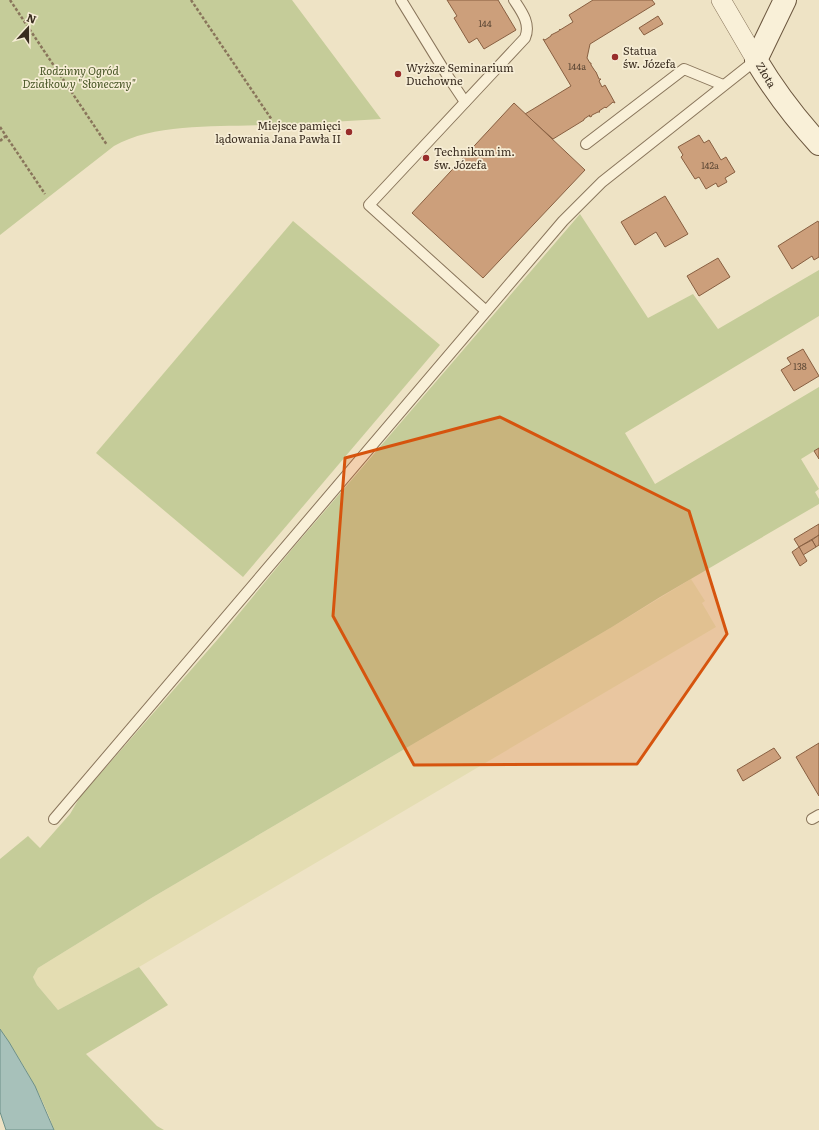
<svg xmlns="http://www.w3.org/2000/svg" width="819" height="1130" viewBox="0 0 819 1130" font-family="Literata,serif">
  <rect width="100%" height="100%" fill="#eee3c5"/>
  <polygon fill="#e4ddb2" points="691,579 705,601 702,603 716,627 139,967 58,1010 37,985 33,977 38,968 153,897 612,627"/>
  <g fill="#c5cc99">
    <path d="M0,0H292L381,119C342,121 303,124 263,125C218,127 154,123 114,146L0,235Z"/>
    <path d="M580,214L648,318L693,294L718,329L819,270V316L625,433L655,484L819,387V448L801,459L819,489L815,492L819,499V504L660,597L612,627L153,897L38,968L33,977L37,985L58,1010L139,967L168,1005L86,1054L157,1126L164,1130H54C44,1098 19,1057 0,1029V859L28,836L40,848L70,814L80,797L218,639L293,548Z"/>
    <polygon points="293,221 440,345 243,577 96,453"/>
  </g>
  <polygon fill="#a7c1ba" stroke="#6d9088" points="0,1029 9,1042 35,1086 54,1130 6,1130 0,1112"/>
  <g fill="#cc9f7b" stroke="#885f41">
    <polygon points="447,0 498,0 516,30 484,49 477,38 469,43 454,18 457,16"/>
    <polygon points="593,0 652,0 655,4 590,44 587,58 590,63 591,63 591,65 595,71 596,72 599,79 601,79 599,81 602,87 605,85 615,103 613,102 606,108 605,107 599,111 600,112 598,112 592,115 591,117 589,116 590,115 584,119 584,120 553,139 525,114 571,86 543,39 545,40 551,36 551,35 559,31 560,29 560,30 573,22 569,15"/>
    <polygon points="658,16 663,24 644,35 639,28"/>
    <polygon points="514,103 585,170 483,278 412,213"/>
    <polygon points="699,135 704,143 709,140 721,160 726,157 735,172 725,178 727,182 718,187 716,183 706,189 699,177 695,179 681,157 683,155 678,147"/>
    <polygon points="665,196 688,234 665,247 656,232 635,245 621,222"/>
    <polygon points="818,221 819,223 819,257 814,260 812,256 792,269 778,246"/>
    <polygon points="718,258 730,277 699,296 687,276"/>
    <polygon points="803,349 819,376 794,391 781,370 791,364 787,358"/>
    <polygon points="819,448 819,459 814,451"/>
    <polygon points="819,524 819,535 799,547 794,539"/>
    <polygon points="819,535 819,545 816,547 812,540"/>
    <polygon points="812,540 816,547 803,555 799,547"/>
    <polygon points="799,547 807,561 800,566 792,552"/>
    <polygon points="819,743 819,796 796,757"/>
    <polygon points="774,748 781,758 743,781 737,770"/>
  </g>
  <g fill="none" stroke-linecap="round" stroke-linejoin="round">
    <defs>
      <g id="lane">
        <polyline points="401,0 447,75 465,102"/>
        <polyline points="586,144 684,69 723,85"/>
        <path d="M486,311L369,205L525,38C531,24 522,12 514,0"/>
        <polyline points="54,819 563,221 602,182 756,60"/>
        <polyline points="812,819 819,815"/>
      </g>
      <polyline id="street" points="721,0 756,60"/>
      <path id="secondary" d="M785,0L756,60C774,90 795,118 819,144"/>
    </defs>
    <use href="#lane" stroke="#89755b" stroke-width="12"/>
    <use href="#street" stroke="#89755b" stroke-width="20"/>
    <use href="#secondary" stroke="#6b563e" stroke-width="24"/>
    <g stroke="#89755b" stroke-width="2.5" stroke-dasharray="3 2" stroke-linecap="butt">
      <polyline points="10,0 107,145"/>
      <polyline points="191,0 272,120"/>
      <polyline points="0,127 45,194"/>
      <polyline points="0,141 6,136"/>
    </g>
    <use href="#lane" stroke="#f9f0d8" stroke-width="10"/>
    <use href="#street" stroke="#f9f0d8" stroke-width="19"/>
    <use href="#secondary" stroke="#f9f0d8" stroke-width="22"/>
  </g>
  <path fill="#d6540e" fill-opacity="0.2" stroke="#d6540e" stroke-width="3" stroke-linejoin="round" d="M500,417L689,511L727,634L637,764L414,765L333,616L345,458Z"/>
  <g fill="#982d2b" stroke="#f6edd5" stroke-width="1.5">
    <circle cx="615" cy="57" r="4"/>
    <circle cx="398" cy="74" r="4"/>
    <circle cx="349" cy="132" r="4"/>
    <circle cx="426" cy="158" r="4"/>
  </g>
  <g text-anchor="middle" stroke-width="3.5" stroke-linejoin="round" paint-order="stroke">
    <g font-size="9" fill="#5e4936">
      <text x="485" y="27">144</text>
      <text x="577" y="70">144a</text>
      <text x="710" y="169">142a</text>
      <text x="800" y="370">138</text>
    </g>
    <g font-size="11" fill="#392c1f" stroke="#f6edd5" text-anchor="start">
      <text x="623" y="55">Statua<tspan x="623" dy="13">św. Józefa</tspan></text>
      <text x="406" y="72">Wyższe Seminarium<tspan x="406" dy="13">Duchowne</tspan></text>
      <text x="341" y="130" text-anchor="end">Miejsce pamięci<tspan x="341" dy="13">lądowania Jana Pawła II</tspan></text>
      <text x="434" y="156">Technikum im.<tspan x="434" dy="13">św. Józefa</tspan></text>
    </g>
    <g font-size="11" font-style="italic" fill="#485626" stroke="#f6edd5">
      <text x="79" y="75">Rodzinny Ogród<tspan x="79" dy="13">Działkowy "Słoneczny"</tspan></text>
    </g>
    <g font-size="11" fill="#392c1f" stroke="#f6edd5">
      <text transform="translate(766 75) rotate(59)" y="4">Złota</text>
    </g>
  </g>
  <g transform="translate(28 28) rotate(21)" stroke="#f6edd5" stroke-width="3" paint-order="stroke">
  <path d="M0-3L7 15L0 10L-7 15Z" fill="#392c1f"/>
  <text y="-6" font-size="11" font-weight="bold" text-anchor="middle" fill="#392c1f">N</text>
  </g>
</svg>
